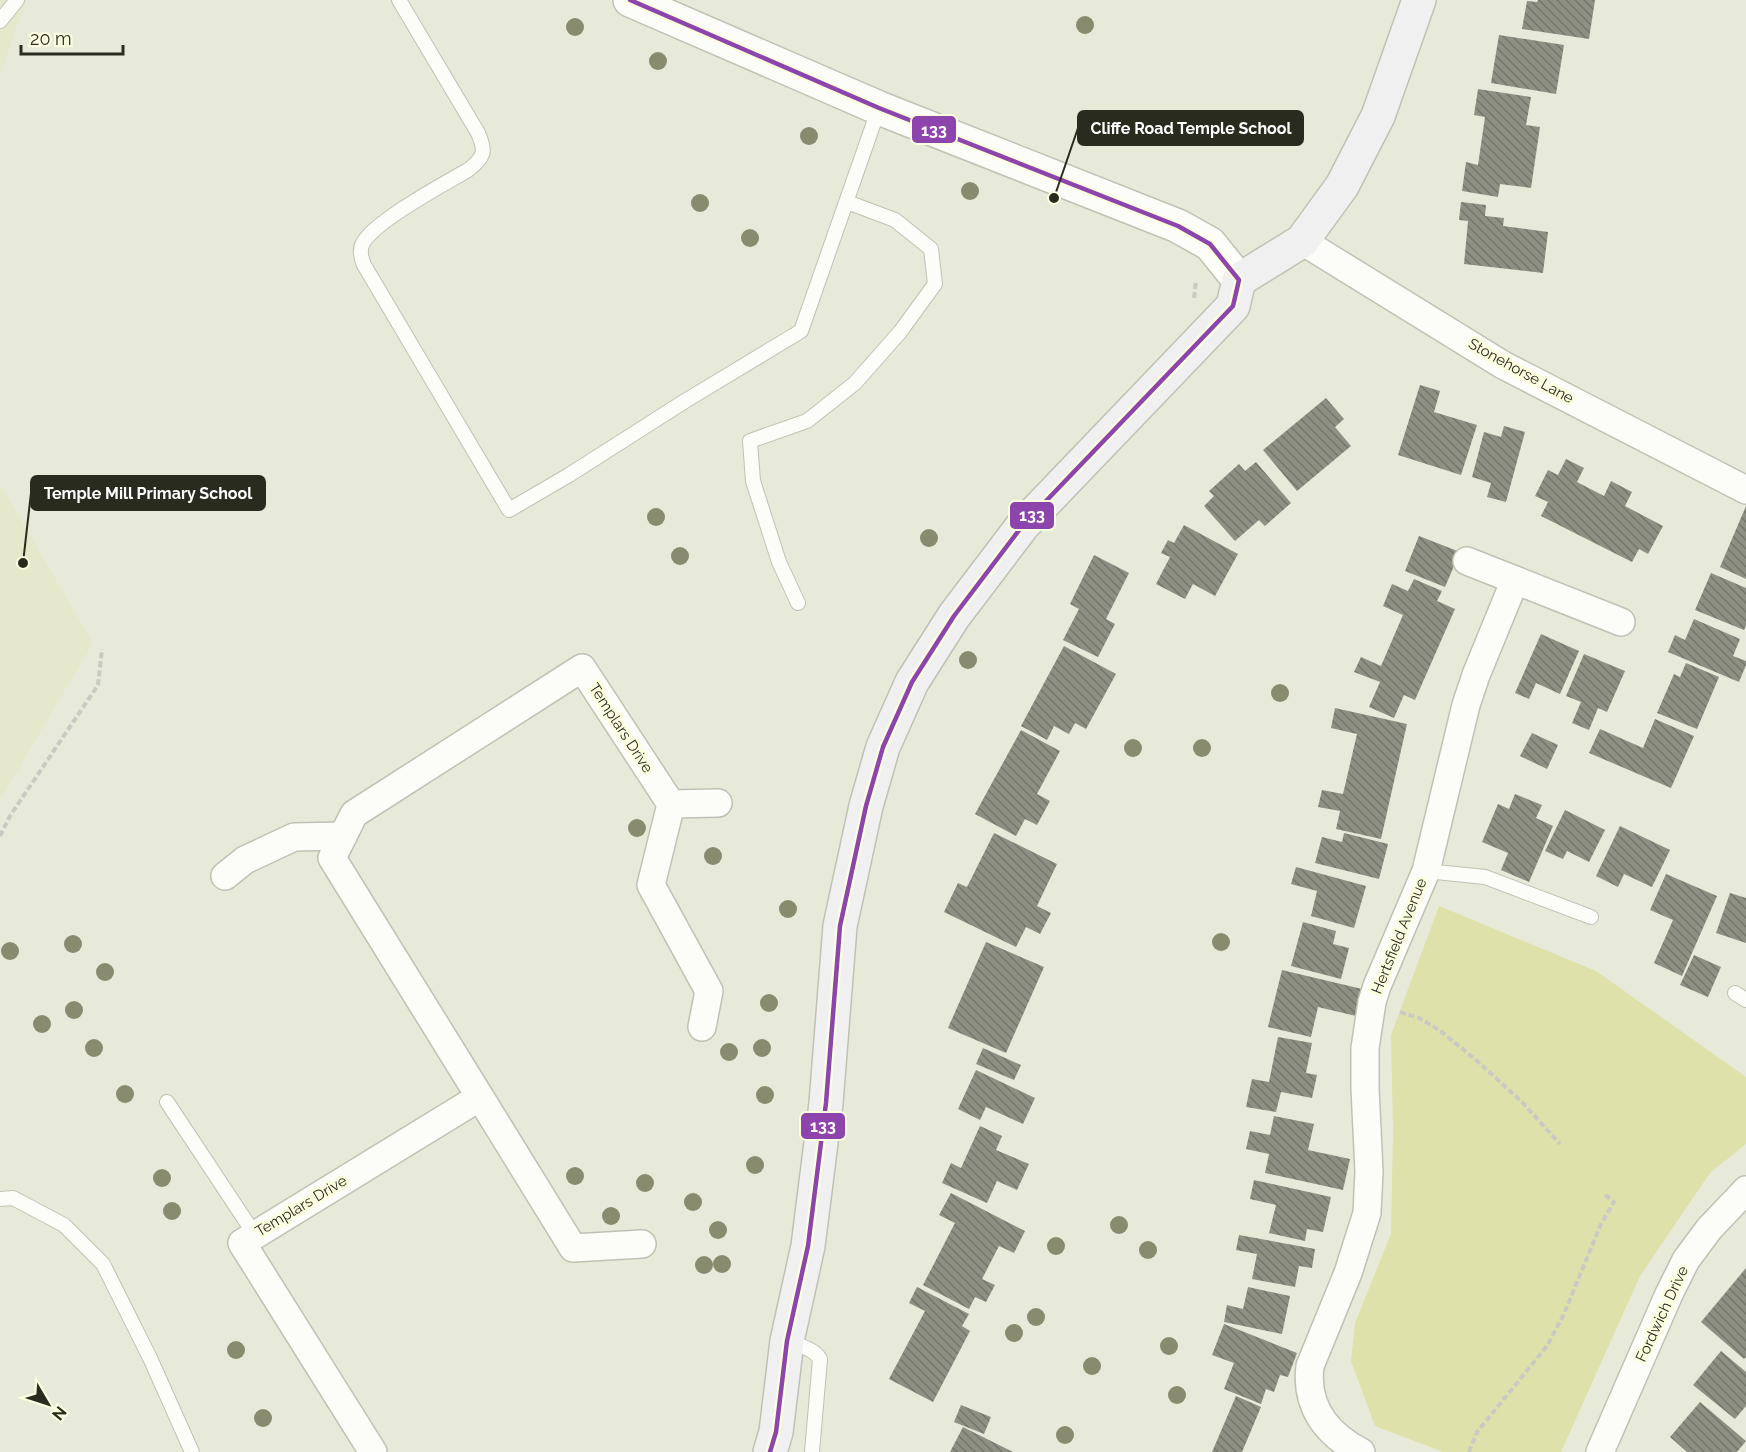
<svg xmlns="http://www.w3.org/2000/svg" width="1746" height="1452" viewBox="0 0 1746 1452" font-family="Raleway,sans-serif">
  <defs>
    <pattern id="building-back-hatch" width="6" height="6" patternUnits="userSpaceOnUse" patternTransform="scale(1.5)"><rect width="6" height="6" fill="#8e9083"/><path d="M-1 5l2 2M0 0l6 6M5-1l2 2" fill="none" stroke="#74766b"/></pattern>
  </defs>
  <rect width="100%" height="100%" fill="#e8ead9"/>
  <g fill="#e6e8cc">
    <polygon points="0,0 26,0 0,76"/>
    <polygon points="0,484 93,643 0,800"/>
  </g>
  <polygon fill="#dee1aa" points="1439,906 1596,971 1746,1077 1746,1144 1710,1173 1640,1276 1561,1452 1443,1452 1375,1426 1351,1361 1355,1323 1391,1234 1393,1130 1391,1035"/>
  <g fill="url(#building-back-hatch)">
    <polygon points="1538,0 1595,0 1589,39 1522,29 1527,1 1537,2"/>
    <polygon points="1499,35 1564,45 1556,94 1491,83"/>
    <polygon points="1478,89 1531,97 1526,125 1540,127 1531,188 1500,184 1498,197 1462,191 1466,162 1478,165 1485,117 1474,115"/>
    <polygon points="1461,202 1486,205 1485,216 1504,218 1503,226 1548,232 1543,273 1464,264 1468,221 1459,220"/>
    <polygon points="1420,385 1440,391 1434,412 1477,425 1461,475 1398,455"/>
    <polygon points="1326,398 1344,419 1335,427 1351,446 1297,491 1263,450"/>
    <polygon points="1504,426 1525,432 1506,502 1487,497 1491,483 1472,477 1484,432 1501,437"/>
    <polygon points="1566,459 1584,468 1577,482 1604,496 1611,481 1632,492 1625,506 1663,526 1648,554 1639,549 1632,562 1541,516 1548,502 1535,496 1548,470 1558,475"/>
    <polygon points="1256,462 1291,503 1265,526 1259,520 1235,541 1204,506 1214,496 1209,491 1239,464 1245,471"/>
    <polygon points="1746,506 1746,579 1720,567"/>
    <polygon points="1184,525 1238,554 1215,596 1193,584 1185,599 1156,584 1170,557 1161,553 1168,540 1174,543"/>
    <polygon points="1419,536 1460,552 1445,587 1405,571"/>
    <polygon points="1094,555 1129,573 1106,619 1115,624 1098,657 1063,640 1079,609 1070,604"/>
    <polygon points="1711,573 1746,588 1746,626 1744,630 1695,610"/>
    <polygon points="1414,579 1442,591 1437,601 1455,609 1415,700 1404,695 1394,718 1369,707 1380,682 1354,672 1361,657 1381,666 1403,615 1383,606 1392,584 1408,591"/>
    <polygon points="1694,619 1740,639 1733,656 1746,661 1746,665 1739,682 1668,652 1675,635 1685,640"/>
    <polygon points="1541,634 1579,651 1560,694 1536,683 1529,699 1515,693"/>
    <polygon points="1064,646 1116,674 1086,729 1075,723 1069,734 1054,726 1047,740 1021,726"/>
    <polygon points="1584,654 1625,671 1607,712 1598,708 1589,730 1572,723 1581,702 1566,696"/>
    <polygon points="1686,663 1719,677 1697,729 1657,713 1674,674 1680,677"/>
    <polygon points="1335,708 1407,724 1381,839 1336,829 1340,811 1318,807 1322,790 1343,794 1357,734 1331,728"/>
    <polygon points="1655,719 1694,736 1671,788 1589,753 1600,729 1643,748"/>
    <polygon points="1021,730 1060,751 1037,794 1050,801 1037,825 1025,819 1016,836 975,814"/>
    <polygon points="1532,733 1558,745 1547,769 1520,756"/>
    <polygon points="1515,794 1542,805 1536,818 1553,826 1529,882 1501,870 1508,853 1482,842 1498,804 1509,809"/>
    <polygon points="1565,810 1605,830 1589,862 1567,851 1563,859 1545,851"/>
    <polygon points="1620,826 1670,850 1652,887 1624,874 1618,887 1596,876"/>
    <polygon points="994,833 1057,864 1037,906 1051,913 1040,934 1026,927 1016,947 944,912 958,883 967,887"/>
    <polygon points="1344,833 1388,844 1379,879 1315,863 1322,837 1342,842"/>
    <polygon points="1296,867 1366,886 1354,928 1311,916 1317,891 1291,884"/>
    <polygon points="1666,874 1717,896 1682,976 1654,963 1673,920 1650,910"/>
    <polygon points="1730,893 1746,898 1746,943 1716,933"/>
    <polygon points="1303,922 1336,931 1333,944 1349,948 1341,979 1291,966"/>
    <polygon points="986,942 1044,967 1006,1053 948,1028"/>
    <polygon points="1694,955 1721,967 1708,997 1680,985"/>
    <polygon points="1282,970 1362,989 1356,1016 1318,1007 1311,1037 1268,1027"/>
    <polygon points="1278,1037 1312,1043 1306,1073 1317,1075 1312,1098 1281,1092 1276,1112 1246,1107 1252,1079 1269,1082"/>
    <polygon points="983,1048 1021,1065 1014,1080 976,1064"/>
    <polygon points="976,1070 1035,1098 1023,1124 986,1107 980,1120 958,1109"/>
    <polygon points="1274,1116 1314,1124 1308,1150 1350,1159 1343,1190 1265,1173 1269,1154 1246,1149 1250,1131 1270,1135"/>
    <polygon points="980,1126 1002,1136 996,1150 1029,1164 1017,1190 997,1181 987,1203 942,1183 951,1163 961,1168"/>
    <polygon points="1254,1180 1331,1197 1323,1232 1307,1229 1305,1241 1269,1233 1276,1205 1250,1199"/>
    <polygon points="951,1193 1025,1231 1014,1253 999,1246 982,1279 995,1285 986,1302 975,1297 969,1309 923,1285 955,1223 939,1215"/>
    <polygon points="1239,1235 1315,1249 1312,1268 1299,1266 1295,1287 1252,1279 1257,1254 1236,1250"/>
    <polygon points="1746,1268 1746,1357 1744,1359 1701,1322"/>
    <polygon points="917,1287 969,1314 962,1326 970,1331 933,1402 889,1379 925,1311 909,1303"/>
    <polygon points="1248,1287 1290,1296 1282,1334 1224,1322 1227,1305 1243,1309"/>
    <polygon points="1224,1324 1297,1353 1288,1377 1280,1375 1274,1392 1266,1389 1261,1404 1224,1389 1234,1363 1212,1355"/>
    <polygon points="1721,1351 1746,1372 1746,1406 1735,1419 1693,1385"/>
    <polygon points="1236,1396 1261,1407 1242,1452 1212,1452"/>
    <polygon points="1700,1402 1746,1441 1737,1452 1687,1452 1670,1437"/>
    <polygon points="961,1405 991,1417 984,1434 954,1422"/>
    <polygon points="963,1427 1013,1452 950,1452"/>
  </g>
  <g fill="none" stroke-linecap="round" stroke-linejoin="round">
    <defs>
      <g id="service">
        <path d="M399,0L478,133C486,151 485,157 468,170C444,184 375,221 363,243C359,250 361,258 364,265L509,510L569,475L685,401L801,331L879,108"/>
        <polyline points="0,21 17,0"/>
        <polyline points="798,603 779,562 753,481 750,441 807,421 855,383 900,332 935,284 931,249 895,220 847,202"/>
        <polyline points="1426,871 1485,877 1591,917"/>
        <polyline points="1735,993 1746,1000"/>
        <polyline points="167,1102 255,1235"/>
        <polyline points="0,1199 13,1198 64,1225 103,1264 150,1358 192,1452"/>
        <path d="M787,1341C798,1346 814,1348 820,1359L812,1452"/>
      </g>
      <g id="minor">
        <polyline points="1302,241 1503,365 1746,490"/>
        <polyline points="1467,561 1515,580"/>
        <polyline points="671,804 718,803"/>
        <polyline points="225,876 245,860 294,837 343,836"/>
        <polyline points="480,1097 573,1248 642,1244"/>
        <polyline points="373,1452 242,1243 480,1097 332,858 354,814 582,668 671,804 651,885 709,991 702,1027"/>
        <path d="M1361,1452C1326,1434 1305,1406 1310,1366L1348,1273L1367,1213L1369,1172L1365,1088V1048L1372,1002L1377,986L1426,871L1466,705L1476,675L1515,580L1621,622"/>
        <polyline points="1600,1452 1669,1294 1686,1260 1709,1229 1746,1190"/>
      </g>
      <polyline id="tertiary" points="630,0 879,108 1178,226 1210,244 1239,280"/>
      <polyline id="secondary" points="770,1452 776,1432 787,1341 808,1246 826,1103 840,926 866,806 883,747 912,682 954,616 1023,525 1233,306 1239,280 1302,241 1342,186 1378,116 1419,0"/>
    </defs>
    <use href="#service" stroke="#c0c1b4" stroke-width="16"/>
    <use href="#minor" stroke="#c0c1b4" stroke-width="30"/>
    <use href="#tertiary" stroke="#c0c1b4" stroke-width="36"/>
    <use href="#secondary" stroke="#c0c1b4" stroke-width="36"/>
    <g stroke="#c9cac4" stroke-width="4" stroke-dasharray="6 3" stroke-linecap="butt">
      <polyline points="1194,298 1196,281"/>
      <polyline points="0,836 10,816 98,685 102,649"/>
      <polyline points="1400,1012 1419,1018 1439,1030 1475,1059 1522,1102 1560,1144"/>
      <polyline points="1469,1452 1477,1432 1547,1346 1563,1316 1601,1224 1614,1202 1604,1194"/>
    </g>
    <use href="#service" stroke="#fcfcf9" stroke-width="14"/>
    <use href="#minor" stroke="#fcfcf9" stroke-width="27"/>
    <use href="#tertiary" stroke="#fcfcf9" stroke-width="33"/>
    <use href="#secondary" stroke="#f1f0f0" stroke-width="33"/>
    <defs>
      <polyline id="bus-1" points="630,0 879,108 1178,226 1210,244 1239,280 1233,306 1023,525 954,616 912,682 883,747 866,806 840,926 826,1103 808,1246 787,1341 776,1432 770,1452"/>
    </defs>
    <use href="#bus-1" stroke="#fbfedf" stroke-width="9"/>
    <use href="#bus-1" stroke="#8e44ad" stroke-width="4.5"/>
  </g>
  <g fill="#898b6e">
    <circle cx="1085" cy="25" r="9"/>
    <circle cx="575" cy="27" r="9"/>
    <circle cx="658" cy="61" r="9"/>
    <circle cx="809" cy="136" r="9"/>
    <circle cx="970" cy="191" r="9"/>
    <circle cx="700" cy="203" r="9"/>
    <circle cx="750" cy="238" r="9"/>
    <circle cx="656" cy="517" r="9"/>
    <circle cx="929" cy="538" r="9"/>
    <circle cx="680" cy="556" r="9"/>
    <circle cx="968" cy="660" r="9"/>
    <circle cx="1280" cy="693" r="9"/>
    <circle cx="1133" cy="748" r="9"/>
    <circle cx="1202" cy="748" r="9"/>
    <circle cx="637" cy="828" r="9"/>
    <circle cx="713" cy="856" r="9"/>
    <circle cx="788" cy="909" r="9"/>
    <circle cx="1221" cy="942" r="9"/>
    <circle cx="73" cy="944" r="9"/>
    <circle cx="10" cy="951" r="9"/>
    <circle cx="105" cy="972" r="9"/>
    <circle cx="769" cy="1003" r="9"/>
    <circle cx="74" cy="1010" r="9"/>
    <circle cx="42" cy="1024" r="9"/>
    <circle cx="94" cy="1048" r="9"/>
    <circle cx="762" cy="1048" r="9"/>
    <circle cx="729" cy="1052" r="9"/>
    <circle cx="125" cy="1094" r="9"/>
    <circle cx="765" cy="1095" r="9"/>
    <circle cx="755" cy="1165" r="9"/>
    <circle cx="575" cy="1176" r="9"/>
    <circle cx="162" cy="1178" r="9"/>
    <circle cx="645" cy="1183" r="9"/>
    <circle cx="693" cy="1202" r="9"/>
    <circle cx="172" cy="1211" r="9"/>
    <circle cx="611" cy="1216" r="9"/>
    <circle cx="1119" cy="1225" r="9"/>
    <circle cx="718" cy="1230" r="9"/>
    <circle cx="1056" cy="1246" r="9"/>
    <circle cx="1148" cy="1250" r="9"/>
    <circle cx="722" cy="1264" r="9"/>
    <circle cx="704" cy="1265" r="9"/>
    <circle cx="1036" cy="1317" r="9"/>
    <circle cx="1014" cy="1333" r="9"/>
    <circle cx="1169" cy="1346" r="9"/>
    <circle cx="236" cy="1350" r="9"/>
    <circle cx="1092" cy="1366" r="9"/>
    <circle cx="1177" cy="1395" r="9"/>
    <circle cx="263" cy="1418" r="9"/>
    <circle cx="1065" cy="1435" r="9"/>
  </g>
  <g text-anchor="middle" stroke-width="6" stroke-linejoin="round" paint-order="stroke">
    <g font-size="15" fill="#2a2b1f" stroke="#fbfedf">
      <text transform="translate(1521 371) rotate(29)" y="5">Stonehorse Lane</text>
      <text transform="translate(621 728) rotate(57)" y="5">Templars Drive</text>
      <text transform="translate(1399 936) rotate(-68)" y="5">Hertsfield Avenue</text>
      <text transform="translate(301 1206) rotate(-31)" y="5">Templars Drive</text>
      <text transform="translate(1662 1314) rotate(-65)" y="5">Fordwich Drive</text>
    </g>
  </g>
  <path fill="none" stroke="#2a2b1f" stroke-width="2" d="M1054 198L1078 128M23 563L31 493"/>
  <g fill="#2a2b1f" stroke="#fbfedf" stroke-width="2">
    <circle cx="1054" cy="198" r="6"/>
    <circle cx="23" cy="563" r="6"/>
  </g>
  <g fill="#2a2b1f" stroke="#2a2b1f" stroke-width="2">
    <rect x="1078" y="111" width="225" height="34" rx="6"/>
    <rect x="31" y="476" width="234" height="34" rx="6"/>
  </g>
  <g font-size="16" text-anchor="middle" font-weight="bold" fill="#fff">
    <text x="1191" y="134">Cliffe Road Temple School</text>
    <text x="148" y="499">Temple Mill Primary School</text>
  </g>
  <g stroke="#fbfedf" stroke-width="2">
    <rect x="911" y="115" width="46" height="29" rx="6" fill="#8e44ad"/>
    <rect x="1009" y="501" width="46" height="29" rx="6" fill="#8e44ad"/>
    <rect x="800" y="1112" width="46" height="28" rx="6" fill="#8e44ad"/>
  </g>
  <g font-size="16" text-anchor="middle" font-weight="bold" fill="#fff">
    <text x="934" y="136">133</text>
    <text x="1032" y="521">133</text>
    <text x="823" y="1132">133</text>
  </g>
  <g transform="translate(48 1404) rotate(129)" stroke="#fbfedf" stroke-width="4.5" paint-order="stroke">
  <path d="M0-4.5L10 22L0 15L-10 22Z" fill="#2a2b1f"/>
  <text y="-9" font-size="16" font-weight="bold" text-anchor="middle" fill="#2a2b1f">N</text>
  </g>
  <path d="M21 45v9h102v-9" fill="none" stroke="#2a2b1f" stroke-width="3"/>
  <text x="30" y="45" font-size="18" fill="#2a2b1f" stroke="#fbfedf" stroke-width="4.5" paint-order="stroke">20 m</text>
</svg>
